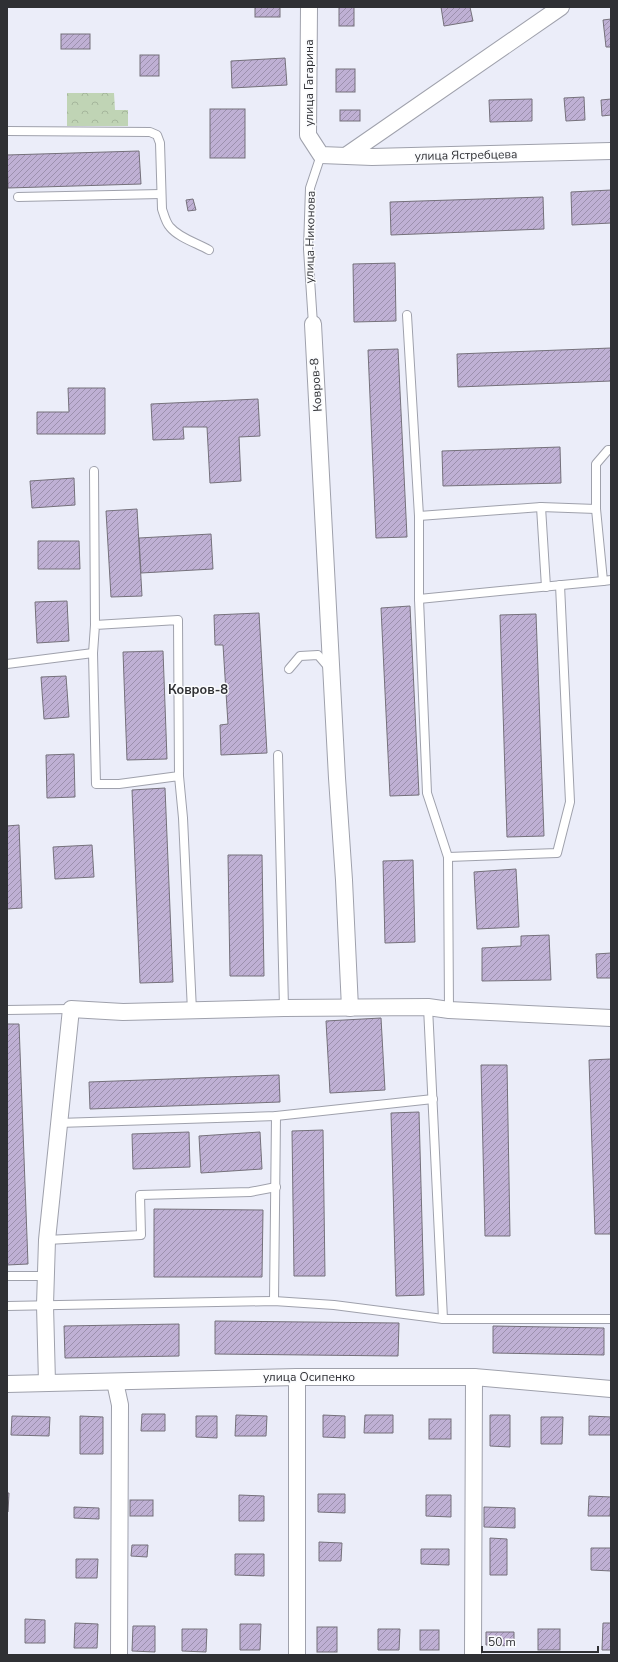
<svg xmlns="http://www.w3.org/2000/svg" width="618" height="1662" viewBox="0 0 618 1662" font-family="'Nunito Sans',sans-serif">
  <defs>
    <pattern id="park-crowns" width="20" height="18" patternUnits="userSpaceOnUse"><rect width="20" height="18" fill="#c0d4b5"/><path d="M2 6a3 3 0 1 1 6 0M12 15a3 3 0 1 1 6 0" fill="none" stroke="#a5b69c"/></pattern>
    <pattern id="building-hatch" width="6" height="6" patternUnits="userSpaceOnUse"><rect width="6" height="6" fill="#bfb0d4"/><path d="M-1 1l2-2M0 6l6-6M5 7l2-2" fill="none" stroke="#9c90ad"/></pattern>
  </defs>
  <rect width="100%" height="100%" fill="#ebedf9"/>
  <polygon fill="url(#park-crowns)" points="67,93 114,93 115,110 128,110 128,126 67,126"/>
  <g fill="url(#building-hatch)" stroke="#75717b">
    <rect x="255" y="7" width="25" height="10"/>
    <rect x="339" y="7" width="15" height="19"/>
    <polygon points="441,7 470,7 473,21 444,26"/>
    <polygon points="611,19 611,47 606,47 603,20"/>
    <rect x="61" y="34" width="29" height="15"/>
    <rect x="140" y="55" width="19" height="21"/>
    <polygon points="285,58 287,85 232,88 231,61"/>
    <rect x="336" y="69" width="19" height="23"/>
    <polygon points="584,97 585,120 566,121 564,98"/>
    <polygon points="532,99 532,121 490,122 489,100"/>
    <polygon points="611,99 611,115 602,116 601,100"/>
    <rect x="210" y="109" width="35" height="49"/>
    <rect x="340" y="110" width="20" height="11"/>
    <polygon points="139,151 141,184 8,188 7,155"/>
    <polygon points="611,190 611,223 572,225 571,192"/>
    <polygon points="543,197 544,229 391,235 390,202"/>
    <polygon points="193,199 196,210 188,211 186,200"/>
    <polygon points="395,263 396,321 354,322 353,264"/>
    <polygon points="611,348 611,381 458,387 457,354"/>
    <polygon points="398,349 407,537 376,538 368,350"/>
    <polygon points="68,388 105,388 105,434 37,434 37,412 69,412"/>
    <polygon points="258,399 260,436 239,437 241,481 210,483 207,427 183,427 184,439 153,440 151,404"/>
    <polygon points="560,447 561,483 443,486 442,451"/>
    <polygon points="74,478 75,505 32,508 30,481"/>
    <polygon points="137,509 142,596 111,597 106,511"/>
    <polygon points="211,534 213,569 141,573 139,538"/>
    <polygon points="38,541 79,541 80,569 38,569"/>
    <polygon points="67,601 69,641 37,643 35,602"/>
    <polygon points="410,606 419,795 390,796 381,608"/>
    <polygon points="259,613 267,753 221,755 220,725 228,724 223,645 215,645 214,615"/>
    <polygon points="536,614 544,836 507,837 500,615"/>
    <polygon points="163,651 167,759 127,760 123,652"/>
    <polygon points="66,676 69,717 44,719 41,677"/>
    <polygon points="74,754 75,797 47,798 46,755"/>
    <polygon points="165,788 173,982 140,983 132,790"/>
    <polygon points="19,825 22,908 7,909 7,826"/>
    <polygon points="92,845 94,877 55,879 53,847"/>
    <polygon points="228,855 262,855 264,976 230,976"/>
    <polygon points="413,860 415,942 385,943 383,861"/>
    <polygon points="516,869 519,927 477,929 474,872"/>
    <polygon points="549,935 551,980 482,981 482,948 521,946 521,936"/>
    <polygon points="611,953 611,978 597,978 596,954"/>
    <polygon points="381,1018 385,1090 330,1093 326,1021"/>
    <polygon points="7,1024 19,1024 28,1264 7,1265"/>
    <polygon points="611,1059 611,1234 595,1234 589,1060"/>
    <polygon points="481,1065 507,1065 510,1236 485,1236"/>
    <polygon points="279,1075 280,1102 90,1109 89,1082"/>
    <polygon points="419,1112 424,1295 396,1296 391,1113"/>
    <polygon points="323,1130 325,1276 294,1276 292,1131"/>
    <polygon points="189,1132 190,1167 133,1169 132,1134"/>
    <polygon points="260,1132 262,1169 201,1173 199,1136"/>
    <polygon points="154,1209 263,1210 262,1277 154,1277"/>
    <polygon points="215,1321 399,1323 398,1356 215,1354"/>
    <polygon points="179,1324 179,1356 65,1358 64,1326"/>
    <polygon points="493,1326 604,1328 604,1355 493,1353"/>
    <polygon points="142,1414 165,1414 165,1431 141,1431"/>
    <polygon points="236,1415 267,1416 266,1436 235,1436"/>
    <polygon points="323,1415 345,1416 345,1438 323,1437"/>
    <polygon points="365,1415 393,1415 393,1433 364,1433"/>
    <polygon points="490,1415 510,1415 510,1447 490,1446"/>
    <polygon points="12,1416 50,1417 49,1436 11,1435"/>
    <polygon points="80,1416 103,1417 103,1454 80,1454"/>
    <polygon points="196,1416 217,1416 217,1438 196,1437"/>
    <polygon points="589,1416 611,1417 611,1435 589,1435"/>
    <polygon points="541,1417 563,1417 562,1444 541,1444"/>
    <rect x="429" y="1419" width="22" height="20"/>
    <polygon points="7,1493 9,1493 8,1512 7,1512"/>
    <polygon points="318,1494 345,1494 345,1513 318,1512"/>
    <polygon points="239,1495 264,1496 264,1521 239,1521"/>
    <polygon points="426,1495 451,1495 451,1517 426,1516"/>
    <polygon points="589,1496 611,1497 610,1516 588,1516"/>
    <rect x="130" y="1500" width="23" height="16"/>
    <polygon points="74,1507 99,1508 99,1519 74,1518"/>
    <polygon points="484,1507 515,1508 515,1528 484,1527"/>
    <polygon points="490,1538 507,1539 507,1575 490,1575"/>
    <polygon points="319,1542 342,1543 341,1561 319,1561"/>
    <polygon points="132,1545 148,1545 147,1557 131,1556"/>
    <polygon points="591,1548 611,1548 611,1571 591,1570"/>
    <polygon points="421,1549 449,1549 449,1565 421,1564"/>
    <polygon points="235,1554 264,1554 264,1576 235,1575"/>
    <polygon points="76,1559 98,1559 97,1578 76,1578"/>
    <polygon points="25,1619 45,1620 45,1643 25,1643"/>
    <polygon points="75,1623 98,1624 97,1648 74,1648"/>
    <polygon points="603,1623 611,1623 611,1650 602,1650"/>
    <polygon points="240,1624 261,1624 260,1650 240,1650"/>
    <polygon points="133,1626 155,1626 155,1652 132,1651"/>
    <rect x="317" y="1627" width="20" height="25"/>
    <polygon points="182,1629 207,1629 206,1652 182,1651"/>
    <polygon points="378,1629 400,1629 399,1650 378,1650"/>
    <rect x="538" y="1629" width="22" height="21"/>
    <rect x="420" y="1630" width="19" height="20"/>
    <polygon points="486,1632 514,1632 514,1646 486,1645"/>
  </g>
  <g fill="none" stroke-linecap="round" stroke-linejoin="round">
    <defs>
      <g id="service">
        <path d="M7,131L150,132L157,135L160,143L162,209C164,215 166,223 170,227C179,238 197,243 209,250"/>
        <polyline points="18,197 161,194"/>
        <polyline points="407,315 419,516 419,599 427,793 448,857 449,1010"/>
        <polyline points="313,324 308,249 310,188 321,155"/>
        <polyline points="611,450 608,450 596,464 596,509 603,581 611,580"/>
        <polyline points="94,471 95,625"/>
        <polyline points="541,507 546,587"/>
        <polyline points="419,516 541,507 596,509"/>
        <polyline points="419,599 603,581"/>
        <polyline points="7,664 93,653"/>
        <polyline points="289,669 300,656 318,655 330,669"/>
        <polyline points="278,755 284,1008"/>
        <polyline points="179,776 178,620 95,625 93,653 96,784 119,784 179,776 183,818 192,1011"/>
        <polyline points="448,857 557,853 570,802 560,585"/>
        <polyline points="428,1007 443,1319"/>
        <polyline points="7,1010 71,1009"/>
        <polyline points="58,1123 276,1116 433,1099"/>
        <polyline points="47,1240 141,1235 140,1195 250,1192 276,1187"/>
        <polyline points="7,1276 46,1276"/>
        <polyline points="274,1301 276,1116"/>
        <polyline points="7,1306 274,1301 334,1305 443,1319 611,1319"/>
      </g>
      <g id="minor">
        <polyline points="309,7 308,135 321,155 372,157 611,151"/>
        <polyline points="347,155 561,7"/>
        <polyline points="313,324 337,778 344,880 350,1008"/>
        <polyline points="297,1377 297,1655"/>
        <polyline points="115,1382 120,1405 119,1655"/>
        <polyline points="47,1383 45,1305 47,1240 71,1009 123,1012 284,1008 428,1007 449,1010 611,1018"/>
        <polyline points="7,1384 297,1377 474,1377 611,1389"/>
        <polyline points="473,1655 474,1377"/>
      </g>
    </defs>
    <use href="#service" stroke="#9fa1ac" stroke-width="10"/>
    <use href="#minor" stroke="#9fa1ac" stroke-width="18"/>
    <use href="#service" stroke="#fff" stroke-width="8"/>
    <use href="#minor" stroke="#fff" stroke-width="16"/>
  </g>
  <g text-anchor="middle" stroke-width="3" stroke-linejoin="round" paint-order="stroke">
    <g font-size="12" fill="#2f3034" stroke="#fafbfd">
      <text transform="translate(309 83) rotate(-90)" y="4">улица Гагарина</text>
      <text transform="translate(466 155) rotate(-1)" y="4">улица Ястребцева</text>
      <text transform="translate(310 237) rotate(-89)" y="4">улица Никонова</text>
      <text transform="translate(316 385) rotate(-94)" y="4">Ковров-8</text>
      <text x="309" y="1381">улица Осипенко</text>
    </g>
    <g font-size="13" font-weight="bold" fill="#2f3034" stroke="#fafbfd">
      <text x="198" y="694">Ковров-8</text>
    </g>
  </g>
  <rect width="618" height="1662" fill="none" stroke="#2f3034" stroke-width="16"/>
  <path d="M482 1646v6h116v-6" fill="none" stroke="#2f3034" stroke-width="2"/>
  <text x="488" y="1646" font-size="12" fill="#2f3034" stroke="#fafbfd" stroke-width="3" paint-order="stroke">50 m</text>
</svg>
